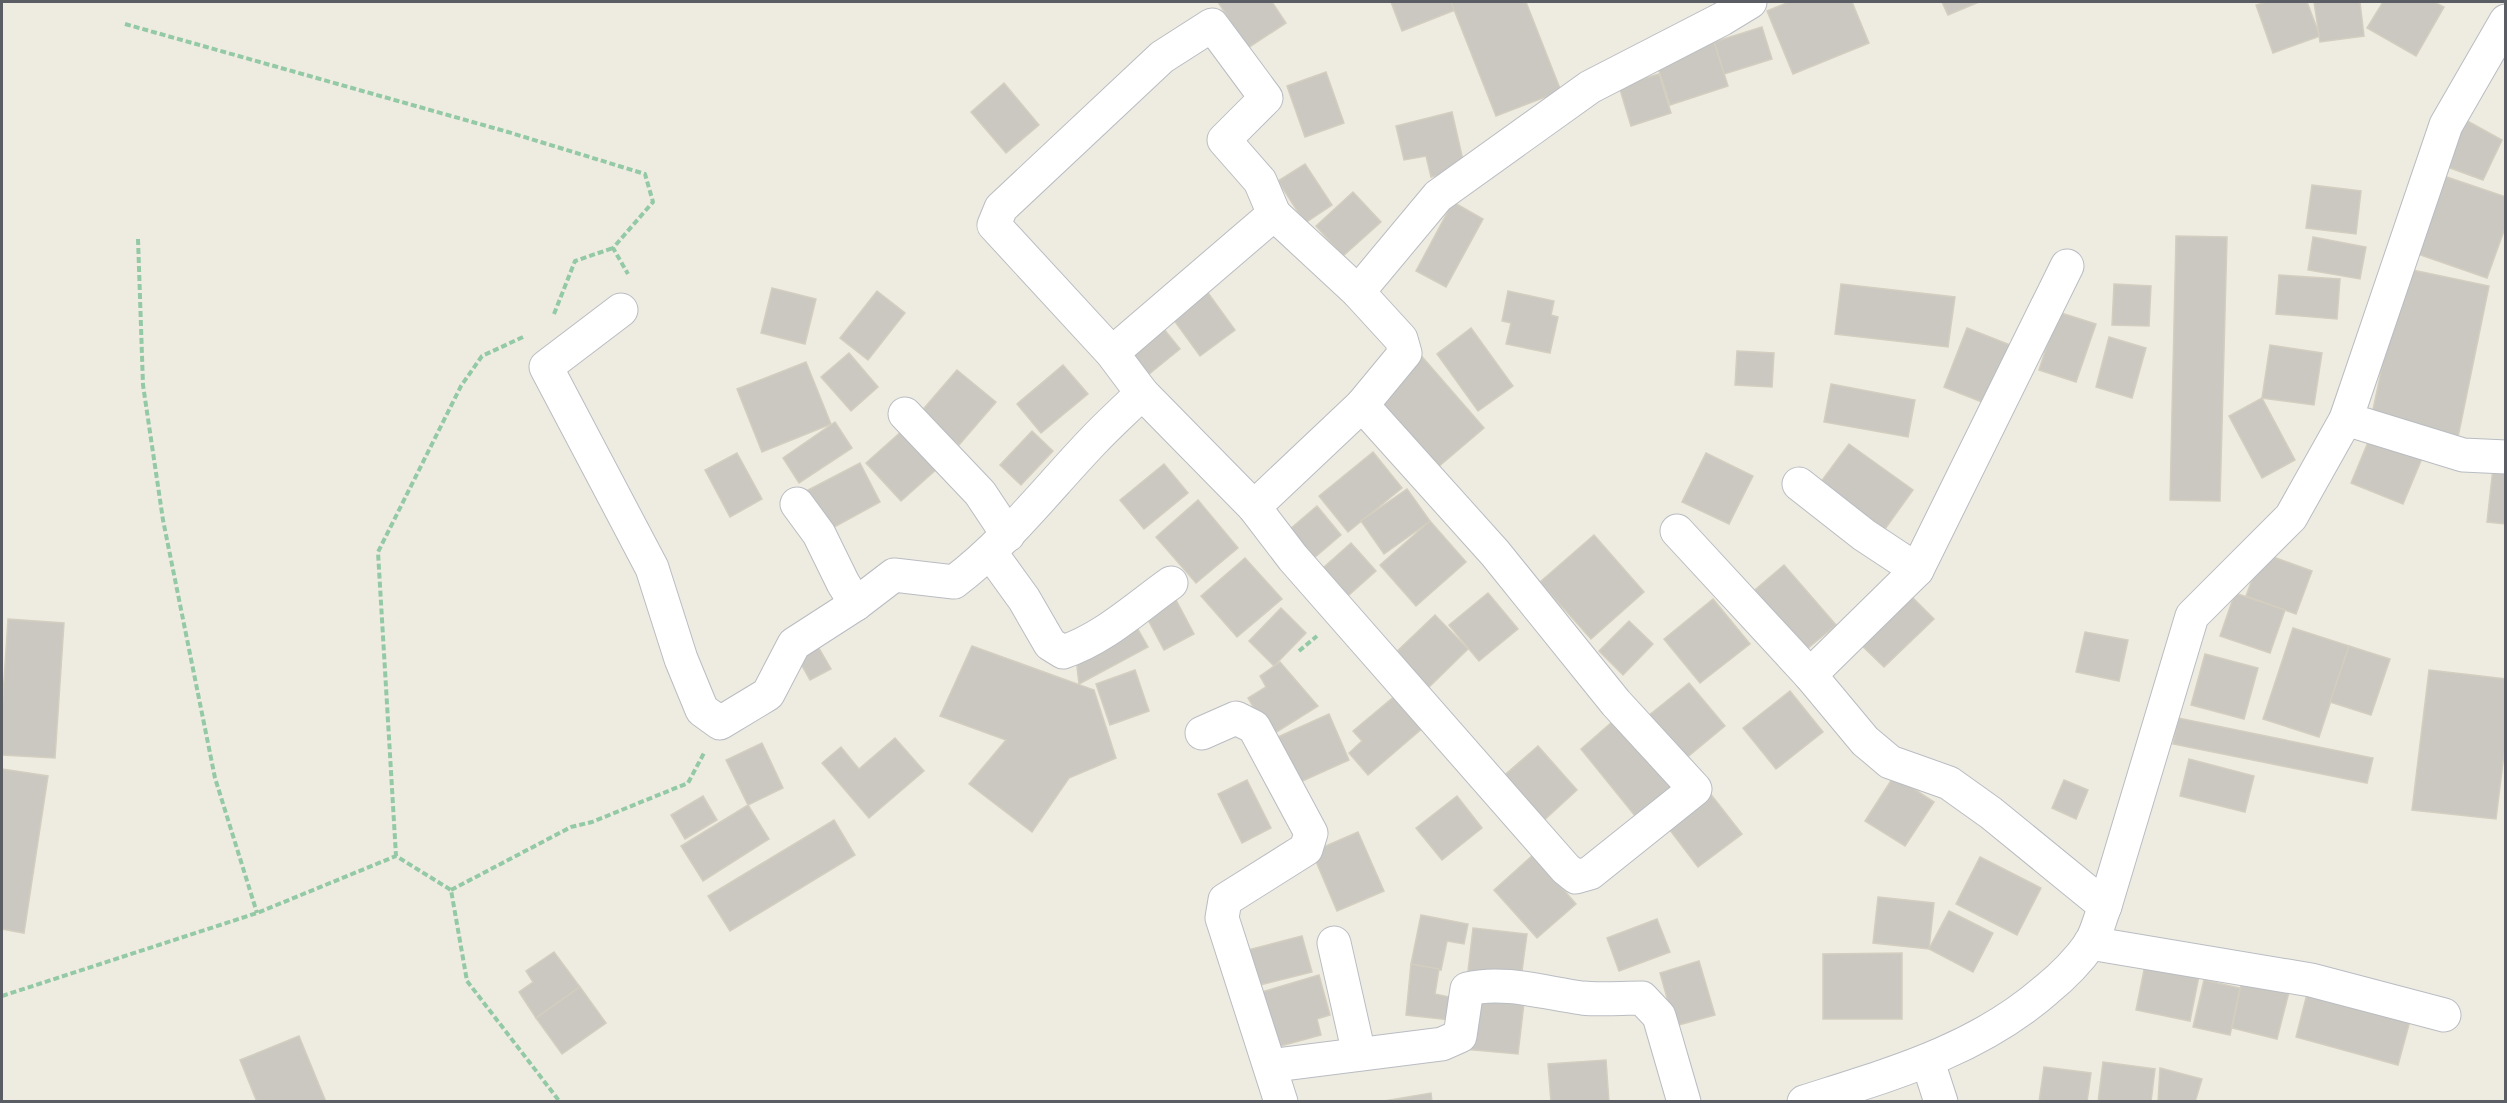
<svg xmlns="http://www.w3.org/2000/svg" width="2507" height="1103" viewBox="0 0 2507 1103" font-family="'Exo 2',sans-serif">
  <rect width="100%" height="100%" fill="#eeece1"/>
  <g fill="#cbc8c1" stroke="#d3cebf" stroke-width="1.5">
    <polygon points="1218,2 1272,2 1286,23 1248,48"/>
    <polygon points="1391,2 1451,2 1455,10 1402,31"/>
    <polygon points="1451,2 1526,2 1561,91 1496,116"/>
    <polygon points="1789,2 1852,2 1869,43 1793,74 1767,11"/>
    <polygon points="1942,2 1979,2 1948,15"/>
    <polygon points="2267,2 2307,2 2320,36 2273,53 2256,5"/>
    <polygon points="2314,2 2360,2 2364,36 2320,42"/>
    <polygon points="2383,2 2434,2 2444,7 2416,56 2367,28"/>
    <polygon points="1762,27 1772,59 1724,74 1714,42"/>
    <polygon points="1714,42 1728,86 1670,105 1656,61"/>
    <polygon points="1326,72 1344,123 1305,137 1287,86"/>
    <polygon points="1659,74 1671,113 1631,126 1619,86"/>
    <polygon points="1004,83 1039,125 1006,153 971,112"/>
    <polygon points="1452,112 1465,169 1431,177 1426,156 1404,160 1396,126"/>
    <polygon points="2462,118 2502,140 2483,180 2442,165"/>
    <polygon points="1305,164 1332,205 1305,223 1278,181"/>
    <polygon points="2438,174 2506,197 2506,225 2487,278 2412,252"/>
    <polygon points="2312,185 2361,191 2356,234 2306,228"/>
    <polygon points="1353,192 1381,222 1343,256 1316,226"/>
    <polygon points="1453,202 1483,219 1446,287 1416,271"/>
    <polygon points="2176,236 2227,237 2220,501 2170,500"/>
    <polygon points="2313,237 2366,247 2360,279 2308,270"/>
    <polygon points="2403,268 2489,286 2458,437 2371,419"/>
    <polygon points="2279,275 2340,279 2337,319 2276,314"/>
    <polygon points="1841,284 1955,297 1948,347 1835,334"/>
    <polygon points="2114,284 2151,286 2149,326 2112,325"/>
    <polygon points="1203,286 1235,330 1200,356 1168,312"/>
    <polygon points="772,288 816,299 805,344 761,333"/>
    <polygon points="877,291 905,313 868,360 840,338"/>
    <polygon points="1508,291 1554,301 1551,315 1558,317 1550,353 1506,344 1511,323 1502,321"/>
    <polygon points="2058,312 2096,324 2076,382 2039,370"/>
    <polygon points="1159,323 1180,349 1143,379 1121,353"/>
    <polygon points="1471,328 1513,386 1478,411 1437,354"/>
    <polygon points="1967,328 2010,345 1987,404 1944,387"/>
    <polygon points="2109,337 2146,348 2132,398 2096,387"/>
    <polygon points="2270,345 2322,353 2314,405 2262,398"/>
    <polygon points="1737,351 1774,353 1772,387 1735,385"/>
    <polygon points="1418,352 1484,428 1437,468 1371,393"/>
    <polygon points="849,353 878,387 851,411 821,377"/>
    <polygon points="806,362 831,424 762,452 737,389"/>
    <polygon points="1063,365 1088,394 1041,433 1017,404"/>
    <polygon points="957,370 996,402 959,445 920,413"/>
    <polygon points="1831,384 1915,400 1908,437 1824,422"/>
    <polygon points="2262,398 2295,460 2262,478 2229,416"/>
    <polygon points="835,422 852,448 799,483 783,458"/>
    <polygon points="903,430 938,468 901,501 866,463"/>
    <polygon points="1032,431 1053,451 1021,485 1000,465"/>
    <polygon points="2371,435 2423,456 2403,504 2351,483"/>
    <polygon points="1849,444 1913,490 1885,529 1820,483"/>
    <polygon points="1373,452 1402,488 1348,532 1319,496"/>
    <polygon points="737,453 762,499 730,517 705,470"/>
    <polygon points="1706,453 1753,476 1729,524 1682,502"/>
    <polygon points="860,463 880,502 827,531 806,491"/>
    <polygon points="1164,464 1188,493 1144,529 1120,500"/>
    <polygon points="2493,468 2506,469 2506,524 2487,522"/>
    <polygon points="1407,489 1430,521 1384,554 1361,521"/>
    <polygon points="1198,500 1238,548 1196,583 1156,537"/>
    <polygon points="1317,506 1341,535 1307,564 1283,535"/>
    <polygon points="1430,521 1466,562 1416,606 1380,565"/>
    <polygon points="1594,535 1644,592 1591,639 1540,582"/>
    <polygon points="1351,543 1376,571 1340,603 1315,575"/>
    <polygon points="2262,553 2312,571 2296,614 2246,596"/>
    <polygon points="1245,558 1282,599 1237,637 1201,596"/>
    <polygon points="1784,565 1836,625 1801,654 1750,594"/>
    <polygon points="1906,591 1934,619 1884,667 1856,640"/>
    <polygon points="1488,593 1518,629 1479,661 1449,625"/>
    <polygon points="2235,593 2285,610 2270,653 2220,636"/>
    <polygon points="1175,598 1194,634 1164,650 1145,614"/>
    <polygon points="1713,599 1750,644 1700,683 1664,639"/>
    <polygon points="1281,608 1306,633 1274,666 1249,641"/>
    <polygon points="1435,615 1468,649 1423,693 1389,659"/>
    <polygon points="8,619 64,623 55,758 2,755 2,711"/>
    <polygon points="1629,621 1653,644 1623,675 1599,651"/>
    <polygon points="1135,624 1148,647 1079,684 1076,658"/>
    <polygon points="2293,628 2349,646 2319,737 2263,719"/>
    <polygon points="2085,632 2128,640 2119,681 2076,672"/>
    <polygon points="816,643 831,669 810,680 796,655"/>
    <polygon points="972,646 1094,690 1116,758 1069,778 1032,832 969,784 1006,740 940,716"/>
    <polygon points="2349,646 2390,659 2371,715 2330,702"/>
    <polygon points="2205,654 2258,668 2244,719 2191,705"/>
    <polygon points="1280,662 1318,706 1270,736 1248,698 1266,687 1260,676"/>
    <polygon points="1135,670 1149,711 1110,725 1096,684"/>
    <polygon points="2429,670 2506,679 2506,738 2496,819 2412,810"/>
    <polygon points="1689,683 1725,726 1679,764 1643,720"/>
    <polygon points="1790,691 1823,732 1776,769 1743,728"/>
    <polygon points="1396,695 1424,727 1368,775 1349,753 1362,741 1353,731"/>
    <polygon points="1329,714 1349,760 1298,783 1278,737"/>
    <polygon points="1620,715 1680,787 1640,822 1581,749"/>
    <polygon points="2178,718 2373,758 2367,783 2173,744"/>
    <polygon points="895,738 924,771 869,818 822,763 841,747 859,769"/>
    <polygon points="762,743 783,788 748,805 726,760"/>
    <polygon points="1538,746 1577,790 1540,824 1500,779"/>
    <polygon points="2189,759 2254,776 2245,812 2180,796"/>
    <polygon points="2,769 48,776 24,933 2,929"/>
    <polygon points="1894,776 1934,802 1905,846 1865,821"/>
    <polygon points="1247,780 1271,828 1242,843 1218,794"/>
    <polygon points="2064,780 2088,790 2076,819 2052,808"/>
    <polygon points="1709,792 1742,834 1698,867 1666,825"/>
    <polygon points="703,796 717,820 685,839 671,815"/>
    <polygon points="1457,796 1482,828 1442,860 1416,828"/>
    <polygon points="748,805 769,839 703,881 681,846"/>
    <polygon points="834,820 855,855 730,931 708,896"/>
    <polygon points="1358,832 1384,891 1337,911 1312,852"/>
    <polygon points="1533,855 1576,904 1537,938 1494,890"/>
    <polygon points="1980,857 2041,888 2017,935 1956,904"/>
    <polygon points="1878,897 1934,903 1929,949 1873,943"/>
    <polygon points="1949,911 1993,933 1973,972 1929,949"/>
    <polygon points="1421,915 1468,924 1464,944 1447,941 1441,970 1411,964"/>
    <polygon points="1657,919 1670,952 1619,971 1607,938"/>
    <polygon points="1473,928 1527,934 1521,978 1468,971"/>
    <polygon points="1302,936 1312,972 1252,987 1244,951"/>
    <polygon points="554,952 580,987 536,1018 519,992 533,982 526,971"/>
    <polygon points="1902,953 1902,1019 1823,1019 1823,954"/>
    <polygon points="2146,960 2200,971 2190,1021 2136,1010"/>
    <polygon points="1699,961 1715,1015 1675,1026 1660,973"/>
    <polygon points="1411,964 1439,969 1435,994 1454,998 1450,1020 1406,1015"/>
    <polygon points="1319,975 1330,1015 1317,1019 1321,1035 1270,1049 1255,994"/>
    <polygon points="2243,976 2290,988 2277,1039 2232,1028"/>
    <polygon points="2204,980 2240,988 2230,1035 2193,1027"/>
    <polygon points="580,987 606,1023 562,1054 536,1018"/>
    <polygon points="2308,990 2411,1017 2398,1065 2296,1037"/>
    <polygon points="1476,997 1524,1003 1518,1054 1464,1049"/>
    <polygon points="299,1036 326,1102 257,1102 240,1060"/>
    <polygon points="1606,1060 1609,1102 1551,1102 1548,1064"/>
    <polygon points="2103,1062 2155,1069 2151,1102 2098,1102"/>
    <polygon points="2044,1067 2091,1073 2087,1102 2039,1102"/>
    <polygon points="2160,1068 2202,1079 2195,1102 2158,1102"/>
    <polygon points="1431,1093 1432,1102 1378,1102"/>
  </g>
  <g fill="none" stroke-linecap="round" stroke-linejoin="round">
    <defs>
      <g id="street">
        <polyline points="1358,292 1438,196 1590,87 1722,19 1750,2"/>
        <path d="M621,310L546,367L652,568L681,659L702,710L720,723L768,694L794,644L856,604L894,575L954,582C1007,542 1047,489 1093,441C1109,424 1126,409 1142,393"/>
        <polyline points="1112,353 1274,214 1260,181 1224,140 1266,98 1212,25 1162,57 1001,208 994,225 1112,353 1142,393 1254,507 1293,558 1566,869 1576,877 1590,873 1695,789 1616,703 1495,553 1362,405"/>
        <polyline points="905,414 980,493 1008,535"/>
        <polyline points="2346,419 2463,455 2506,457"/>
        <polyline points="1799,484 1864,535 1917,570"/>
        <polyline points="797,504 819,534 843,583 856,604"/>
        <polyline points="1254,507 1362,405 1405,353 1401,339 1358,292 1274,214"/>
        <polyline points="1677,531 1810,675 1865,741 1890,762 1949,783 1991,813 2105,906"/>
        <path d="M990,552L1024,599L1050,644L1063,652C1103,639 1137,607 1171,583"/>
        <polyline points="1810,675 1917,570 2067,266"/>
        <polyline points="1202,733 1236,718 1254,727 1311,833 1306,849 1225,900 1222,918 1281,1102"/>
        <polyline points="1334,943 1359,1054"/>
        <polyline points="2090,943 2311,980 2444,1015"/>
        <polyline points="1928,1062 1941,1102"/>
        <path d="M1271,1067L1284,1064L1442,1044L1460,1036L1467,989C1504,980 1545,993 1582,998C1601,1000 1622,998 1642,998L1659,1016L1684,1102"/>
        <path d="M1804,1102C1891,1074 1976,1051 2046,990C2062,977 2078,961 2090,944C2097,933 2100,918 2105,906L2192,616L2291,517L2346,419L2446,125L2506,21"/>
      </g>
    </defs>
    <use href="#street" stroke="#b9bcc2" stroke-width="35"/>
    <g stroke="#94c9a5" stroke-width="4" stroke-dasharray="6 3" stroke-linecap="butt">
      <polyline points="125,24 508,132 645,174 653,202 613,248 628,274"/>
      <polyline points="138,239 143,385 163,520 215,778 257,913"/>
      <polyline points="554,314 575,261 613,248"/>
      <polyline points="523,337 482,356 461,386 378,552 396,856 451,890 467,981 560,1102"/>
      <polyline points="1299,651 1317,636"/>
      <polyline points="451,890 571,827 592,822 688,783 704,753"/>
      <polyline points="2,996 257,913 396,856"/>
    </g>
    <use href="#street" stroke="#fff" stroke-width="33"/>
  </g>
  <rect width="2507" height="1103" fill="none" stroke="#5a5e64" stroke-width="6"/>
</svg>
